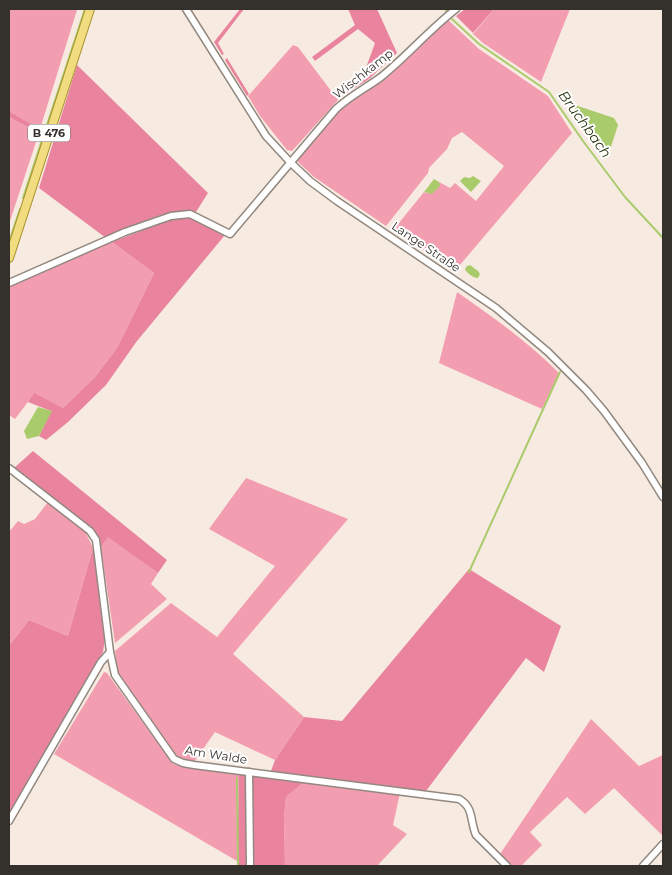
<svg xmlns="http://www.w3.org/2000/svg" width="672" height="875" viewBox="0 0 672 875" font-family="Montserrat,sans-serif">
  <rect width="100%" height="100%" fill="#f7ebe1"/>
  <g fill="#f39db1">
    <polygon points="9,9 76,9 77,10 40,129 9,111"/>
    <polygon points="494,9 570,9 541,82 483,43 473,34"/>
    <polygon points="447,19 479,49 548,96 572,133 454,272 394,229 424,192 426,193 439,186 439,182 450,188 455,183 476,201 504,166 462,132 452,138 447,149 429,168 428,173 386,226 314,177 298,162 298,157 338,110"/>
    <polygon points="293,45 298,47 338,100 292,151 287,150 260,116 248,96"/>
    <polygon points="9,117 39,133 9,224"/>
    <polygon points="112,242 154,273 117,348 95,377 63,408 34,394 15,419 9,415 9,287"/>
    <path d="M457,292C493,317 528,342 559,373L542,409L439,363Z"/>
    <polygon points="246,478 348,519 233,654 304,717 275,760 215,732 194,762 179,759 170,752 120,679 117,669 115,651 171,603 217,637 275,566 209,529"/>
    <polygon points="48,502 85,531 93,548 68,636 29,620 9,646 9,532 18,521 24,524 35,519"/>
    <polygon points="108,536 158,573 151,584 167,599 115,643 101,547"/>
    <polygon points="104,672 107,673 173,764 239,774 237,861 54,754"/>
    <polygon points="591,719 639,766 663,755 663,836 614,788 585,814 567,797 530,832 542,845 521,866 512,866 500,854"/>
    <polygon points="304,782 400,793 393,825 407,834 377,866 285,866 284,818 286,797"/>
  </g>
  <g fill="#ea849e">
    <polygon points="240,9 244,9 218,43 224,54 222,55 214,42"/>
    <polygon points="348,9 377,9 397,53 369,79 344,95 342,92 363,76 375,43 358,29 315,61 312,57 355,25"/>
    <polygon points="465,9 494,9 473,33 456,16"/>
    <polygon points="227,58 249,94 247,96 225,60"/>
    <path d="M77,65L208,193L196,212C171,206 129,227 106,238L39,188Z"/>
    <polygon points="9,111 40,129 39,133 9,117"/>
    <polygon points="190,217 225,235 137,341 106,385 68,422 46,440 39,436 51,411 28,402 34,393 63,408 95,377 117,348 154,273 112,242 172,219"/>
    <polygon points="33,451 167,560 158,573 108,537 101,547 98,538 92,528 14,468"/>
    <polygon points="93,548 96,551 105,639 103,652 9,816 9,646 29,620 68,636"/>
    <polygon points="469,569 561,626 544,672 526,658 426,791 271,771 275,760 304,717 342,721"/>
    <polygon points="239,774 304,782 286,797 284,818 285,866 237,866"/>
  </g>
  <g fill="#aacb6c">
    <polygon points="572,104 614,118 618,125 609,153 586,129"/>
    <polygon points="473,176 481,181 471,192 460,181 464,177 470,178"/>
    <polygon points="434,179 439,182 440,186 432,194 424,192"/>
    <path d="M470,265L478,271L480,274L478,278C474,278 466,273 465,269L467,266Z"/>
    <polygon points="38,407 52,411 39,436 27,439 24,431"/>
  </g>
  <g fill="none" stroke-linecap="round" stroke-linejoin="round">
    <g stroke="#aacb6c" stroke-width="2">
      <polyline points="445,9 447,12"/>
      <polyline points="452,19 479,44 549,92 583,141 625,197 663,238"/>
      <polyline points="23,198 85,9"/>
      <polyline points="9,242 20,209"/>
      <polyline points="469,572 560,372"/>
      <polyline points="237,778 238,866"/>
    </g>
    <defs>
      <g id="minor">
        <polyline points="186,9 266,136 290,162 310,181 337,201 496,308 548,352 586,390 604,411 642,463 663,497"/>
        <path d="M9,283L125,232L171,216L190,214L230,234L336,109C350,96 366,88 381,77C407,56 429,30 456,9"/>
        <path d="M9,468L90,531L96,540L110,652L115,675L174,759L183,763L194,765L459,799C474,807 470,822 476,835L507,866"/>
        <polyline points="249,772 250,866"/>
        <polyline points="9,821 101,662 110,652"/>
        <polyline points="643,866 663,844"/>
      </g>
      <polyline id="major" points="9,258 90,9"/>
    </defs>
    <use href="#minor" stroke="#92887f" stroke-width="9"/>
    <use href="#major" stroke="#a9912b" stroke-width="10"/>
    <use href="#minor" stroke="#fff" stroke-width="6"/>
    <use href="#major" stroke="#f1dc80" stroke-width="8"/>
  </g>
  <g text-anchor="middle" stroke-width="4" stroke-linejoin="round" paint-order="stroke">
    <rect fill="#fff" stroke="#716e6b" stroke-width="1" x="28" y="124.5" width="42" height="17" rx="4"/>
    <g font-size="11" font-weight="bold" fill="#34302c">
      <text x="49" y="137">B 476</text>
    </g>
    <g font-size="12" fill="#34302c" stroke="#fff">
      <text transform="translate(363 74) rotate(-38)" y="4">Wischkamp</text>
      <text transform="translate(426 247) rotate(34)" y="4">Lange Straße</text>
      <text transform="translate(216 755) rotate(9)" y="4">Am Walde</text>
    </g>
    <g font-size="14" font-style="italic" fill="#2c3911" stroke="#fff">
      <text transform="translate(585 124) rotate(54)" y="5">Bruchbach</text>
    </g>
  </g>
  <rect width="672" height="875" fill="none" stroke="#34302c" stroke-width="20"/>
</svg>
